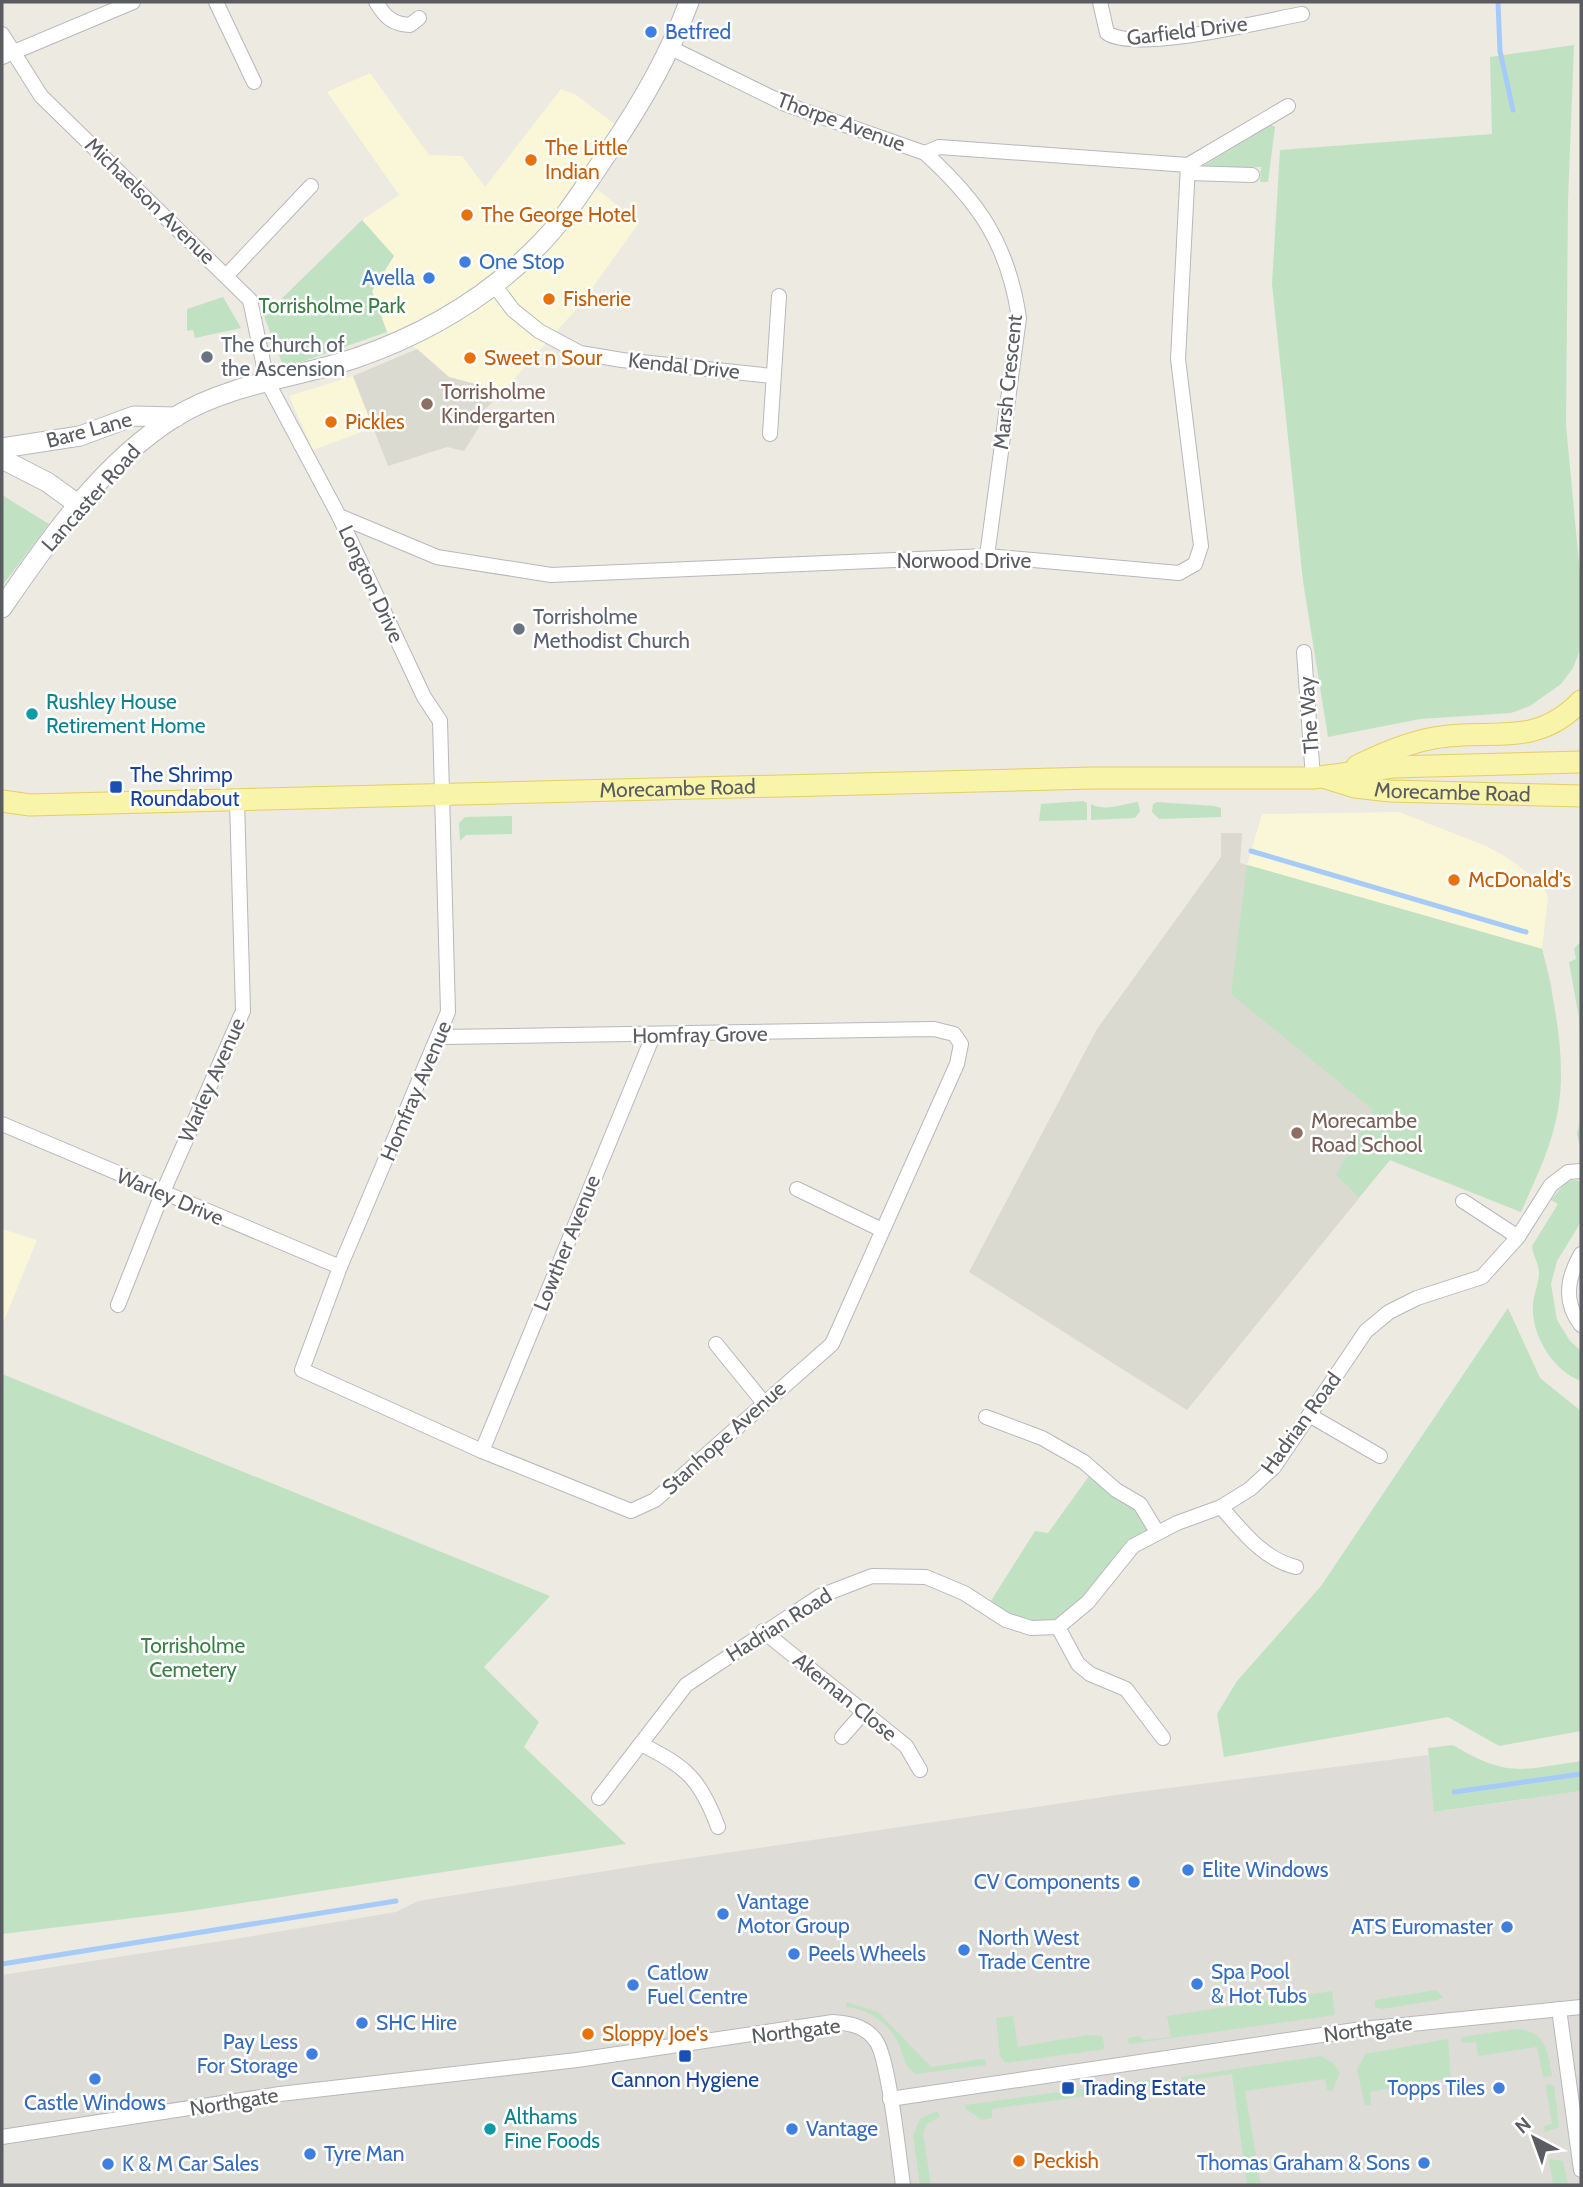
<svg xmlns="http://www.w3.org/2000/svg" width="1583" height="2187" viewBox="0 0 1583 2187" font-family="Cabin,sans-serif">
  <rect width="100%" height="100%" fill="#eceae1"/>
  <g fill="#faf6d8">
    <polygon points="370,73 429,155 462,156 485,187 561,89 576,95 624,131 591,184 639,223 580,305 497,398 483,386 449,377 417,349 387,332 372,291 394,256 362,220 399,195 327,92"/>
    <polygon points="353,376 373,428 313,450 289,396"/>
    <polygon points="1399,812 1486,846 1508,858 1542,884 1548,897 1542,949 1247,865 1262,814"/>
    <polygon points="2,1229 37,1240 2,1326"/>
  </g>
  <polygon fill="#dddcd6" points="1428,1755 1435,1812 1581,1791 1581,2185 2,2185 2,1975 241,1938 396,1912 418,1901 637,1866 1130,1793"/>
  <g fill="#dbdad0">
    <polygon points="417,349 449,377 483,386 497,398 484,410 484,419 464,451 447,447 388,466 353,376"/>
    <polygon points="1221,833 1242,833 1240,863 1542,949 1551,984 1559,1058 1558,1109 1545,1156 1521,1212 1390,1160 1187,1410 969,1272 1097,1029 1221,857"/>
  </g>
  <g fill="#c0e2c3">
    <polygon points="1574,45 1568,201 1566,425 1581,585 1580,650 1573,668 1561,684 1530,706 1511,713 1420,719 1328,737 1303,581 1272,284 1280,150 1492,134 1490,57"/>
    <polygon points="1271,125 1275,127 1268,182 1260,182 1261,167 1200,168"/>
    <polygon points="362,220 394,256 372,291 387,332 284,368 264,316"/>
    <polygon points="223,297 241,328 195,338 193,330 187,331 187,309"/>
    <polygon points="2,495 49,524 2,586"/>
    <polygon points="1083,801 1087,803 1087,820 1039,821 1041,804"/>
    <path d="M1138,802L1140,811L1135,818L1091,820V804C1107,812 1121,804 1138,802Z"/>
    <polygon points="1157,802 1214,806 1221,808 1221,817 1159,819 1152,812 1153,804"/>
    <polygon points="512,816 512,834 466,835 460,841 459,823 465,817"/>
    <path d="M1247,865L1542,949C1554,998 1567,1059 1558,1110C1552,1146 1535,1180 1521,1212L1390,1160L1359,1197L1336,1175L1373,1110L1231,994Z"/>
    <polygon points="1581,941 1581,1150 1577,1134 1581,1118 1579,1018 1569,962 1576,959 1574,949"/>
    <path d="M1572,1180L1581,1181V1222L1557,1261L1551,1284L1557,1320L1570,1341L1581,1351V1381C1554,1372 1531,1335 1533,1306C1533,1295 1539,1284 1539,1273C1539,1264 1533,1256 1532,1246L1558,1204L1551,1200L1565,1183Z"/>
    <polygon points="1508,1308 1540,1378 1581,1411 1581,1731 1499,1746 1448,1717 1224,1757 1217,1714 1237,1681 1321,1586"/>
    <polygon points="2,1374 550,1596 484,1667 539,1722 524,1747 626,1844 190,1911 2,1934"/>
    <path d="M1092,1472L1130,1499L1153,1531C1131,1554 1083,1611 1056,1621C1034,1630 1006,1616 989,1604L1035,1531L1048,1533Z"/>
    <path d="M1453,1745C1508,1778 1520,1770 1581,1761V1791L1434,1812L1428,1748Z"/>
    <polygon points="1436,1990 1443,1997 1438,2000 1382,2009 1375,2007 1375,2001 1380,1999"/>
    <polygon points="1332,1991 1335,2015 1129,2044 1128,2038 1138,2036 1144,2040 1171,2037 1167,2016"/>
    <path d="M846,2002L878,2012L931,2067L981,2059L986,2060V2065L916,2074C902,2065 904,2053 897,2040C887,2022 866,2008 846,2007Z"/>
    <polygon points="1013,2016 1018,2047 1088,2035 1102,2036 1105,2049 1005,2063 1000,2056 996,2018"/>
    <path d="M1516,2029C1545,2030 1548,2051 1552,2076L1543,2077L1537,2047L1478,2056L1476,2042L1462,2043L1461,2037Z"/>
    <polygon points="1448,2039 1451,2078 1370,2092 1371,2105 1365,2105 1357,2070 1365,2054"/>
    <polygon points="1321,2056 1333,2063 1340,2072 1333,2090 1327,2091 1325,2079 1245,2091 1261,2185 1247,2185 1232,2074 1182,2081 1181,2077"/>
    <polygon points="1153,2079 1149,2087 992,2109 992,2118 982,2120 966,2109 965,2105"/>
    <polygon points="1548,2084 1554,2086 1559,2127 1545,2132 1544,2126 1552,2124 1546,2087"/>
    <polygon points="937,2111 940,2117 927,2124 923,2133 931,2185 920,2185 913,2135 921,2118"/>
    <polygon points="1549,2159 1563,2161 1568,2185 1553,2185"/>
  </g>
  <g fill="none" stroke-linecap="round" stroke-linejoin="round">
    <g stroke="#a6cbf8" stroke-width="5">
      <polyline points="1498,2 1500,51 1513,110"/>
      <polyline points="1251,851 1526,932"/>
      <polyline points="1454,1792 1581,1774"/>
      <polyline points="2,1964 396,1901"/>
    </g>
    <defs>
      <g id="street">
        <polyline points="216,2 254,82"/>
        <path d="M376,2C385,17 392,24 410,25L419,18"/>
        <path d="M1100,2L1107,33C1137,53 1263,21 1302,14"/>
        <polyline points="2,34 41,96 250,300 267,381 339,516 424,697 440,721 448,1012 340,1267 302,1370 482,1451 631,1511 655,1500 832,1344 957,1064 961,1044 954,1034 934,1029 441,1037"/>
        <polyline points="671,48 785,104 925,153 939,147 1188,165"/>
        <polyline points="2,57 133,2"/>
        <path d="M925,153C979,202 1008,244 1019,318L987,556"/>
        <polyline points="1188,165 1288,106"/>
        <polyline points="1188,173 1252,175"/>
        <polyline points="228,274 311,186"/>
        <polyline points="495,286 513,310 539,331 580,353 622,360 772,376"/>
        <polyline points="770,434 779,296"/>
        <polyline points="339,516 437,557 551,575 987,556 1179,573 1195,564 1201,546 1178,359 1188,165"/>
        <polyline points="1304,652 1313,778"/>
        <polyline points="2,1124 340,1267"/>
        <polyline points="797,1189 882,1230"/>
        <polyline points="1463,1201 1518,1237"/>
        <path d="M1581,1254C1567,1278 1563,1302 1581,1325"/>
        <polyline points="118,1305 162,1194 243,1011 237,801"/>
        <polyline points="716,1344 764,1403"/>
        <polyline points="1309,1415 1380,1456"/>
        <polyline points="986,1417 1042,1438 1084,1462 1116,1490 1140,1504 1157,1532"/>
        <polyline points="482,1451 653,1036"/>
        <path d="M1221,1507C1243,1532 1263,1559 1296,1567"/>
        <polyline points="1058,1627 1078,1664 1090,1674 1126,1689 1163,1738"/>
        <polyline points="763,1631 906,1746 920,1770"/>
        <polyline points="842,1737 864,1712"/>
        <path d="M641,1744C686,1767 700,1778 718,1827"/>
        <polyline points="599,1798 686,1685 820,1596 872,1576 926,1577 964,1593 1006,1620 1031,1628 1058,1627 1088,1602 1133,1546 1177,1523 1221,1507 1250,1489 1274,1467 1366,1331 1389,1312 1417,1298 1482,1277 1518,1237 1551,1185 1568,1172 1581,1171"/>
        <polyline points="1559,2009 1581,2170"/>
        <polyline points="890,2099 1362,2029 1581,2007"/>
        <path d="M2,2137L280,2094L577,2060L833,2022C849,2023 866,2026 876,2041C889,2059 899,2158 903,2185"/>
      </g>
      <g id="secondary">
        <polyline points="2,448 80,436 134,416 176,417"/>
        <polyline points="2,459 47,482 79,505"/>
        <path d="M2,608C49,539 103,462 175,417C230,383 297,378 356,358C423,335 486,298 536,248C565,220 586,184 609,151C642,103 669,56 689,2"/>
      </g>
      <g id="primary">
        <path d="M1357,766C1381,754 1407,743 1434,738C1490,727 1534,750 1581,701"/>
        <path id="s1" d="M1326,778L1355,787L1390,791L1581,796"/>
        <path id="s2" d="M2,801L30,805L1093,778H1313L1393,767L1581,762"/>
      </g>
    </defs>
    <use href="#street" stroke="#b7b8bd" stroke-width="16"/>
    <use href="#secondary" stroke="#b7b9bf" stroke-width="21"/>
    <use href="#primary" stroke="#e5cf61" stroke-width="23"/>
    <use href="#street" stroke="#fff" stroke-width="14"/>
    <use href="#secondary" stroke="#fff" stroke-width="19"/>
    <use href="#primary" stroke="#f8f4aa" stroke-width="21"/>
  </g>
  <g fill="#3f7fe0" stroke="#fff" stroke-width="2.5">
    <circle cx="651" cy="32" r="7"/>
    <circle cx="465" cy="262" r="7"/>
    <circle cx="429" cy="278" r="7"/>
    <circle cx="1188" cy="1870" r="7"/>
    <circle cx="1134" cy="1882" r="7"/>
    <circle cx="723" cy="1914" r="7"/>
    <circle cx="1507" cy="1927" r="7"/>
    <circle cx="964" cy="1950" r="7"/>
    <circle cx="794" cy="1954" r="7"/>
    <circle cx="1197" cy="1984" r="7"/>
    <circle cx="633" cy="1985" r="7"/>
    <circle cx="362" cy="2023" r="7"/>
    <circle cx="312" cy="2054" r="7"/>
    <circle cx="95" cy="2079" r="7"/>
    <circle cx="1499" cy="2088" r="7"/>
    <circle cx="792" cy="2129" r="7"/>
    <circle cx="310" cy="2154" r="7"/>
    <circle cx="1424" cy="2163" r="7"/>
    <circle cx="108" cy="2164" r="7"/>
  </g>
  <g fill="#e8710a" stroke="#fff" stroke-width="2.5">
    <circle cx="531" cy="160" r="7"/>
    <circle cx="467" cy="215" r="7"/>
    <circle cx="549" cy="299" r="7"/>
    <circle cx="470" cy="358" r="7"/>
    <circle cx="331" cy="422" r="7"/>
    <circle cx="1454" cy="880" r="7"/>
    <circle cx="588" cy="2034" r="7"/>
    <circle cx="1019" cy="2161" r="7"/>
  </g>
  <g fill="#6b7280" stroke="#fff" stroke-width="2.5">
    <circle cx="207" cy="357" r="7"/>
    <circle cx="519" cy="629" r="7"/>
  </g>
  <g fill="#8d6e63" stroke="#fff" stroke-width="2.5">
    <circle cx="427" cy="404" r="7"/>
    <circle cx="1297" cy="1133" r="7"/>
  </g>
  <g fill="#0f9aa8" stroke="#fff" stroke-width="2.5">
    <circle cx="32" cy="714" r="7"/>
    <circle cx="490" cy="2129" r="7"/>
  </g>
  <g fill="#1a4fb4" stroke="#fff" stroke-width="2.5">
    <rect x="109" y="780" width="14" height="14" rx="3.5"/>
    <rect x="678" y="2049" width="14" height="14" rx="3.5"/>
    <rect x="1061" y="2081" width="14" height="14" rx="3.5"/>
  </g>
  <g text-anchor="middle" stroke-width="5" stroke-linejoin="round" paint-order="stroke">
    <g font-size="21" fill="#5a5c61" stroke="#fff">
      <text transform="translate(1187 31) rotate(-7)" y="7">Garfield Drive</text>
      <text transform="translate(841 122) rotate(20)" y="7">Thorpe Avenue</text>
      <text transform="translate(150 201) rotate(44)" y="7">Michaelson Avenue</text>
      <text transform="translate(684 366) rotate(6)" y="7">Kendal Drive</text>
      <text transform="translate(1008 382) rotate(-84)" y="7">Marsh Crescent</text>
      <text transform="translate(89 430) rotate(-15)" y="7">Bare Lane</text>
      <text transform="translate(91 498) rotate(-48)" y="7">Lancaster Road</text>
      <text x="964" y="568">Norwood Drive</text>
      <text transform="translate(371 584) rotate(65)" y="7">Longton Drive</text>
      <text transform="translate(1309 715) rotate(-94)" y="7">The Way</text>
      <text dy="7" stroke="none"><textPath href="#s2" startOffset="676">Morecambe Road</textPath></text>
      <text dy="7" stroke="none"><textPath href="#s1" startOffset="128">Morecambe Road</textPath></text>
      <text transform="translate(700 1035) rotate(-1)" y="7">Homfray Grove</text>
      <text transform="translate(212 1080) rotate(-66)" y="7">Warley Avenue</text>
      <text transform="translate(416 1091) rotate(-67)" y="7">Homfray Avenue</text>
      <text transform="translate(170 1197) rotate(23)" y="7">Warley Drive</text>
      <text transform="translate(567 1243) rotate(-68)" y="7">Lowther Avenue</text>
      <text transform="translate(1301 1423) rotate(-54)" y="7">Hadrian Road</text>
      <text transform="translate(724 1438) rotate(-42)" y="7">Stanhope Avenue</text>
      <text transform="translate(779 1625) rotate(-32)" y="7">Hadrian Road</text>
      <text transform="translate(845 1697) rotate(39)" y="7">Akeman Close</text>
      <text transform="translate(1368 2029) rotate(-8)" y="7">Northgate</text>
      <text transform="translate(796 2031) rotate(-7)" y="7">Northgate</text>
      <text transform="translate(234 2102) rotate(-9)" y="7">Northgate</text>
    </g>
    <g font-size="21" fill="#366cbe" stroke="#fff" text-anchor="start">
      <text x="665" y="39">Betfred</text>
      <text x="479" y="269">One Stop</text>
      <text x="415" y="285" text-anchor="end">Avella</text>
      <text x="1202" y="1877">Elite Windows</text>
      <text x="1120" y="1889" text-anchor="end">CV Components</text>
      <text x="737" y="1909">Vantage<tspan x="737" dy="24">Motor Group</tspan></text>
      <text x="1493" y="1934" text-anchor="end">ATS Euromaster</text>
      <text x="978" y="1945">North West<tspan x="978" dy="24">Trade Centre</tspan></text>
      <text x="808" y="1961">Peels Wheels</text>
      <text x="1211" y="1979">Spa Pool<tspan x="1211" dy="24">&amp; Hot Tubs</tspan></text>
      <text x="647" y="1980">Catlow<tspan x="647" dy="24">Fuel Centre</tspan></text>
      <text x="376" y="2030">SHC Hire</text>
      <text x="298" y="2049" text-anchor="end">Pay Less<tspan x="298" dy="24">For Storage</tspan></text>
      <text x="1485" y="2095" text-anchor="end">Topps Tiles</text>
      <text x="95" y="2110" text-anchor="middle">Castle Windows</text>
      <text x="806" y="2136">Vantage</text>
      <text x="324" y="2161">Tyre Man</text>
      <text x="1410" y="2170" text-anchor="end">Thomas Graham &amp; Sons</text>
      <text x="122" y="2171">K &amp; M Car Sales</text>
    </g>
    <g font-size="21" fill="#c56008" stroke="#fff" text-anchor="start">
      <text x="545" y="155">The Little<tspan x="545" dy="24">Indian</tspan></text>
      <text x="481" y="222">The George Hotel</text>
      <text x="563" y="306">Fisherie</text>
      <text x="484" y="365">Sweet n Sour</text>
      <text x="345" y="429">Pickles</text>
      <text x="1468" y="887">McDonald's</text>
      <text x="602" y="2041">Sloppy Joe's</text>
      <text x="1033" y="2168">Peckish</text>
    </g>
    <g font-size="21" fill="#3b7f46" stroke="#fff">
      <text x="332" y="313">Torrisholme Park</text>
      <text x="193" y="1653">Torrisholme<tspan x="193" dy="24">Cemetery</tspan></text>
    </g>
    <g font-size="21" fill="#5b616d" stroke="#fff" text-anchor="start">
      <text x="221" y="352">The Church of<tspan x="221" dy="24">the Ascension</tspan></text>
      <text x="533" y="624">Torrisholme<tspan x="533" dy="24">Methodist Church</tspan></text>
    </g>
    <g font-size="21" fill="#785e54" stroke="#fff" text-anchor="start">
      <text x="441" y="399">Torrisholme<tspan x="441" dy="24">Kindergarten</tspan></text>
      <text x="1311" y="1128">Morecambe<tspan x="1311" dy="24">Road School</tspan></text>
    </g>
    <g font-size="21" fill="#0d838f" stroke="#fff" text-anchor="start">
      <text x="46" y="709">Rushley House<tspan x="46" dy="24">Retirement Home</tspan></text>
      <text x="504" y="2124">Althams<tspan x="504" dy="24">Fine Foods</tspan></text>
    </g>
    <g font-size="21" fill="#164399" stroke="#fff" text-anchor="start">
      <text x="130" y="782">The Shrimp<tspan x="130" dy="24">Roundabout</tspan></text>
      <text x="685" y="2087" text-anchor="middle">Cannon Hygiene</text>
      <text x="1082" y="2095">Trading Estate</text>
    </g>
  </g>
  <rect width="1583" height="2187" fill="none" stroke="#5a5c61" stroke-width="7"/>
  <g transform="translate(1534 2138) rotate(319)" stroke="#ffffff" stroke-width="5" paint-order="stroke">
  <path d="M0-5L12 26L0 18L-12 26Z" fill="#5a5c61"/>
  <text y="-10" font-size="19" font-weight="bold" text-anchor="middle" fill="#5a5c61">N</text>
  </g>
</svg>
